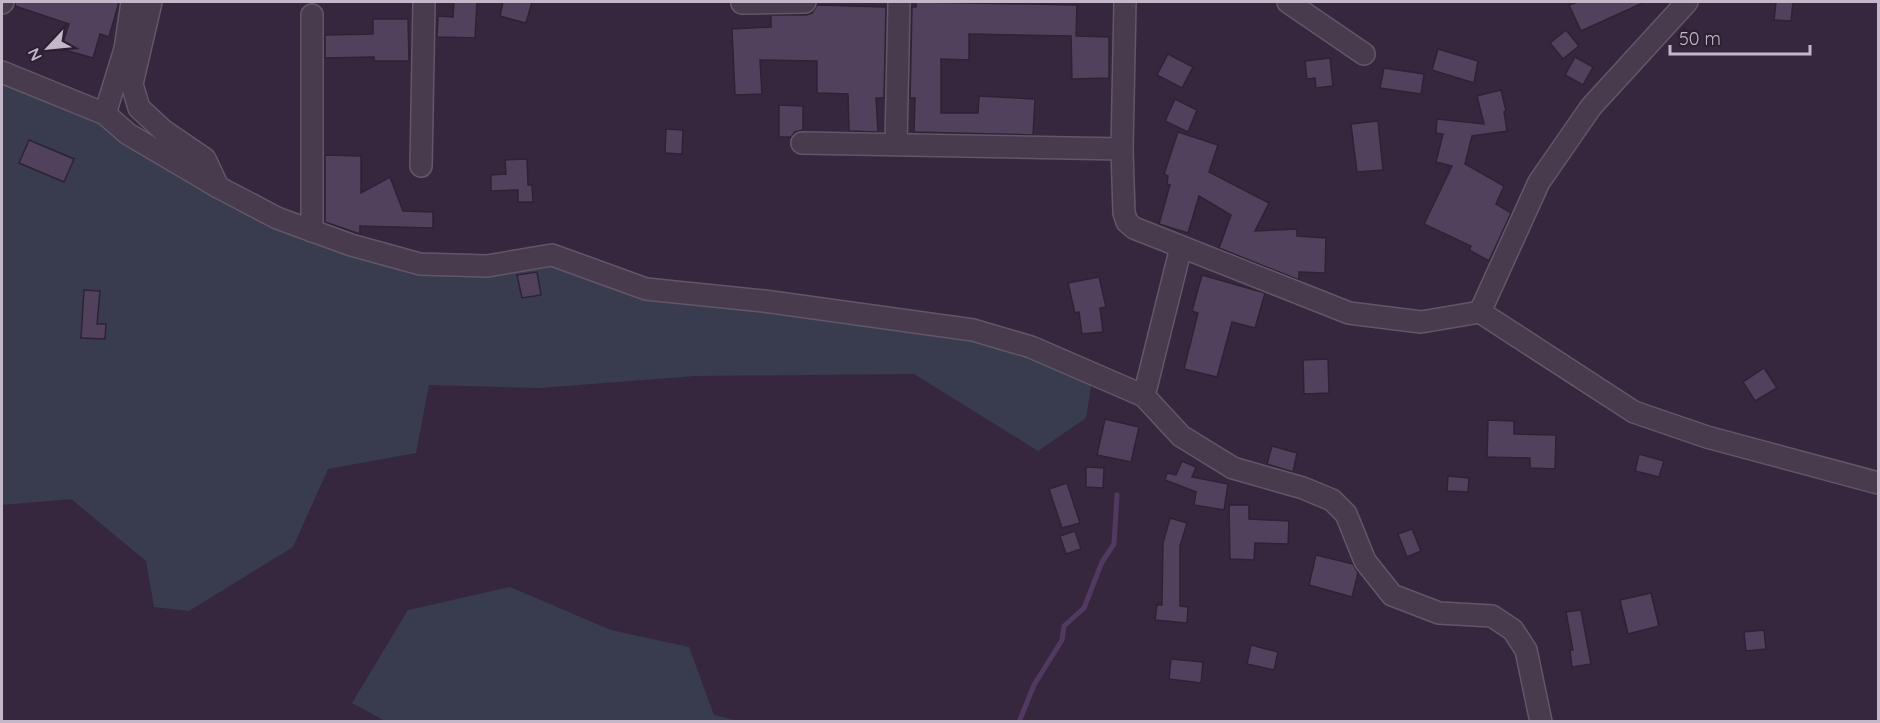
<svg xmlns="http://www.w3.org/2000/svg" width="1880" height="723" viewBox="0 0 1880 723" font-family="Quicksand,sans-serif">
  <rect width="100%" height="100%" fill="#36273e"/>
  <g fill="#393b4f">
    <polygon points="2,72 105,114 218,187 420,264 552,255 646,289 899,318 1093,374 1086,418 1038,451 914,374 695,376 540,388 429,385 416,453 328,469 293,547 189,611 154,607 146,561 71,499 2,505"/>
    <polygon points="510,587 611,630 689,647 714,715 739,721 387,722 352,703 408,610"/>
  </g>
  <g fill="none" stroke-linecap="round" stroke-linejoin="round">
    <polyline stroke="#523960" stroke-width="5" points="1019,722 1034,685 1062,640 1064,626 1084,608 1102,562 1114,544 1117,495"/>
  </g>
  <g fill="#52415c" stroke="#2f2235" stroke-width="1.5">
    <polygon points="15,2 119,2 109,37 100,34 93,58 61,49 69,24 15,6"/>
    <polygon points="454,2 477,2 475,38 437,37 438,16 453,17"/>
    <polygon points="503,2 532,2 526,23 500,16"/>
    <polygon points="916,2 1077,5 1076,36 1109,37 1109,78 1072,79 1071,36 969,34 969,60 941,59 941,113 978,113 979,96 1035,99 1033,135 914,132 915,98 910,98 912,7 916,7"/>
    <polygon points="1578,2 1645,2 1581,31 1569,5"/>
    <polygon points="1776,2 1793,2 1791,21 1774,20"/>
    <polygon points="817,5 886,7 884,98 876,98 878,132 849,131 848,94 817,93 817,61 760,60 762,94 735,95 732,29 771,27 771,15 806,15 812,13"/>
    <polygon points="373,19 408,19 409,61 374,61 374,57 325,58 325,35 373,34"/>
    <polygon points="1566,30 1579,46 1563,59 1550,43"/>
    <polygon points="1438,49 1478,61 1474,83 1432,70"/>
    <polygon points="1168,54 1193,67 1182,88 1157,75"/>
    <polygon points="1575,57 1593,67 1583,85 1565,75"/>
    <polygon points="1330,58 1333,86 1316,88 1315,78 1307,79 1305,61"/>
    <polygon points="1384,68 1424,74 1421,94 1380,88"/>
    <polygon points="1501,90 1506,111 1504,112 1507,131 1472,136 1465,164 1504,186 1496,204 1511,213 1489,261 1469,250 1471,246 1424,224 1452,166 1436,162 1443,134 1436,133 1437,119 1484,124 1477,96"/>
    <polygon points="1175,99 1197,110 1188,132 1165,121"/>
    <polygon points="779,105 803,106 803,130 795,132 791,137 779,137"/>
    <polygon points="1378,121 1383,170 1357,172 1351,124"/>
    <polygon points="666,129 683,130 682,154 665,153"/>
    <polygon points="1178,132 1218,145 1209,172 1269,203 1255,231 1297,229 1297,236 1326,238 1325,273 1299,272 1299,280 1219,248 1231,215 1199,196 1188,233 1159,224 1170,185 1167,184 1168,176 1164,174"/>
    <polygon points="29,140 74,159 64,182 19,163"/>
    <polygon points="325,155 361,156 361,193 390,177 403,211 433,212 433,228 360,226 360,234 325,222"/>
    <polygon points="527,159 528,185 532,185 533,202 518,202 518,190 491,191 491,175 506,174 505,160"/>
    <polygon points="537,272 541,295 522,298 517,275"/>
    <polygon points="1202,275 1265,293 1255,328 1232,322 1217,377 1184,369 1198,313 1192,311"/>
    <polygon points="1099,277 1106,307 1100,308 1103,332 1082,334 1079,312 1075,313 1068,283"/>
    <polygon points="84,290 100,291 97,324 106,324 105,339 81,338"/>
    <polygon points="1328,359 1329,393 1304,394 1303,360"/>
    <polygon points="1764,368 1777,388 1755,401 1743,382"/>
    <polygon points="1105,419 1139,427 1131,462 1097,455"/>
    <polygon points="1488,420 1514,421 1514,434 1556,435 1555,469 1530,468 1530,458 1487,457"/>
    <polygon points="1272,446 1297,453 1293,472 1267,464"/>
    <polygon points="1639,454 1664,461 1659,477 1635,471"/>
    <polygon points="1182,461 1196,467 1192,477 1228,484 1224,510 1194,505 1196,492 1165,480 1167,473 1176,475"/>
    <polygon points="1086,467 1104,468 1103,488 1086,487"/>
    <polygon points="1448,476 1469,478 1468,492 1447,491"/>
    <polygon points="1067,483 1080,523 1062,528 1049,489"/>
    <polygon points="1229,505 1249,505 1249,519 1289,521 1288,544 1255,543 1254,560 1230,559"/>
    <polygon points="1170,518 1187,523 1180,546 1180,606 1188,607 1187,623 1155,620 1157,605 1162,605 1163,543"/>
    <polygon points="1412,529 1421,551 1407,557 1398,534"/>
    <polygon points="1075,531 1081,549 1066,554 1060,536"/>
    <polygon points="1316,555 1353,564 1358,573 1352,597 1309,585"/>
    <polygon points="1651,593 1659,626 1628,634 1620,600"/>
    <polygon points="1581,610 1591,664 1572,667 1570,650 1573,650 1566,612"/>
    <polygon points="1764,630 1766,649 1746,651 1744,632"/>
    <polygon points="1251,645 1278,652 1274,670 1247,664"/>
    <polygon points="1171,659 1203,662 1201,683 1169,679"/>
  </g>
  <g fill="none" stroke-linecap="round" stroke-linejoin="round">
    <defs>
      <g id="minor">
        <polyline points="151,2 132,84 139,108 164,131 205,159 218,187"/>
        <polyline points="1125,2 1122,149 1124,213 1127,222 1134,228 1349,313 1421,322 1480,312 1634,412 1707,437 1878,483"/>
        <polyline points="1288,2 1364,54"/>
        <polyline points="2,3 3,2"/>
        <polyline points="742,3 805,2"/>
        <polyline points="2,72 105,114 128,134 218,187 277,218 351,245 420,264 487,266 552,255 646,289 764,301 973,330 1031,347 1144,396 1181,436 1233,468 1303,488 1332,500 1346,514 1365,561 1392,595 1439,613 1492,616 1513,630 1526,650 1541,722"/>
        <polyline points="105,114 125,49 132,2"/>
        <polyline points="802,143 1122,149"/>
        <polyline points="896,144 899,2"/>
        <polyline points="421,166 424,2"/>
        <polyline points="312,231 312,15"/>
        <polyline points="1480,312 1539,182 1591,107 1687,2"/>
        <polyline points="1144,396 1181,247"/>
      </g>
    </defs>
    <use href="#minor" stroke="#635669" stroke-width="24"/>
    <use href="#minor" stroke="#483b4e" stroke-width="21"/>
  </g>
  <rect width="1880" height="723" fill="none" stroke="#c3b7c9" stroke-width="6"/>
  <g transform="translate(48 48) rotate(244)" stroke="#2d2033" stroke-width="4.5" paint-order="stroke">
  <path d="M0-4.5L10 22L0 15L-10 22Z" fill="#c3b7c9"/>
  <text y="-9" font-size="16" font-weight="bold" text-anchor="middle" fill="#c3b7c9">N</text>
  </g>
  <path d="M1670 45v9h140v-9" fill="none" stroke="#c3b7c9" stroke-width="3"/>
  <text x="1679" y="45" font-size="18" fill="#c3b7c9" stroke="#2d2033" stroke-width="4.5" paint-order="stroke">50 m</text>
</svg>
